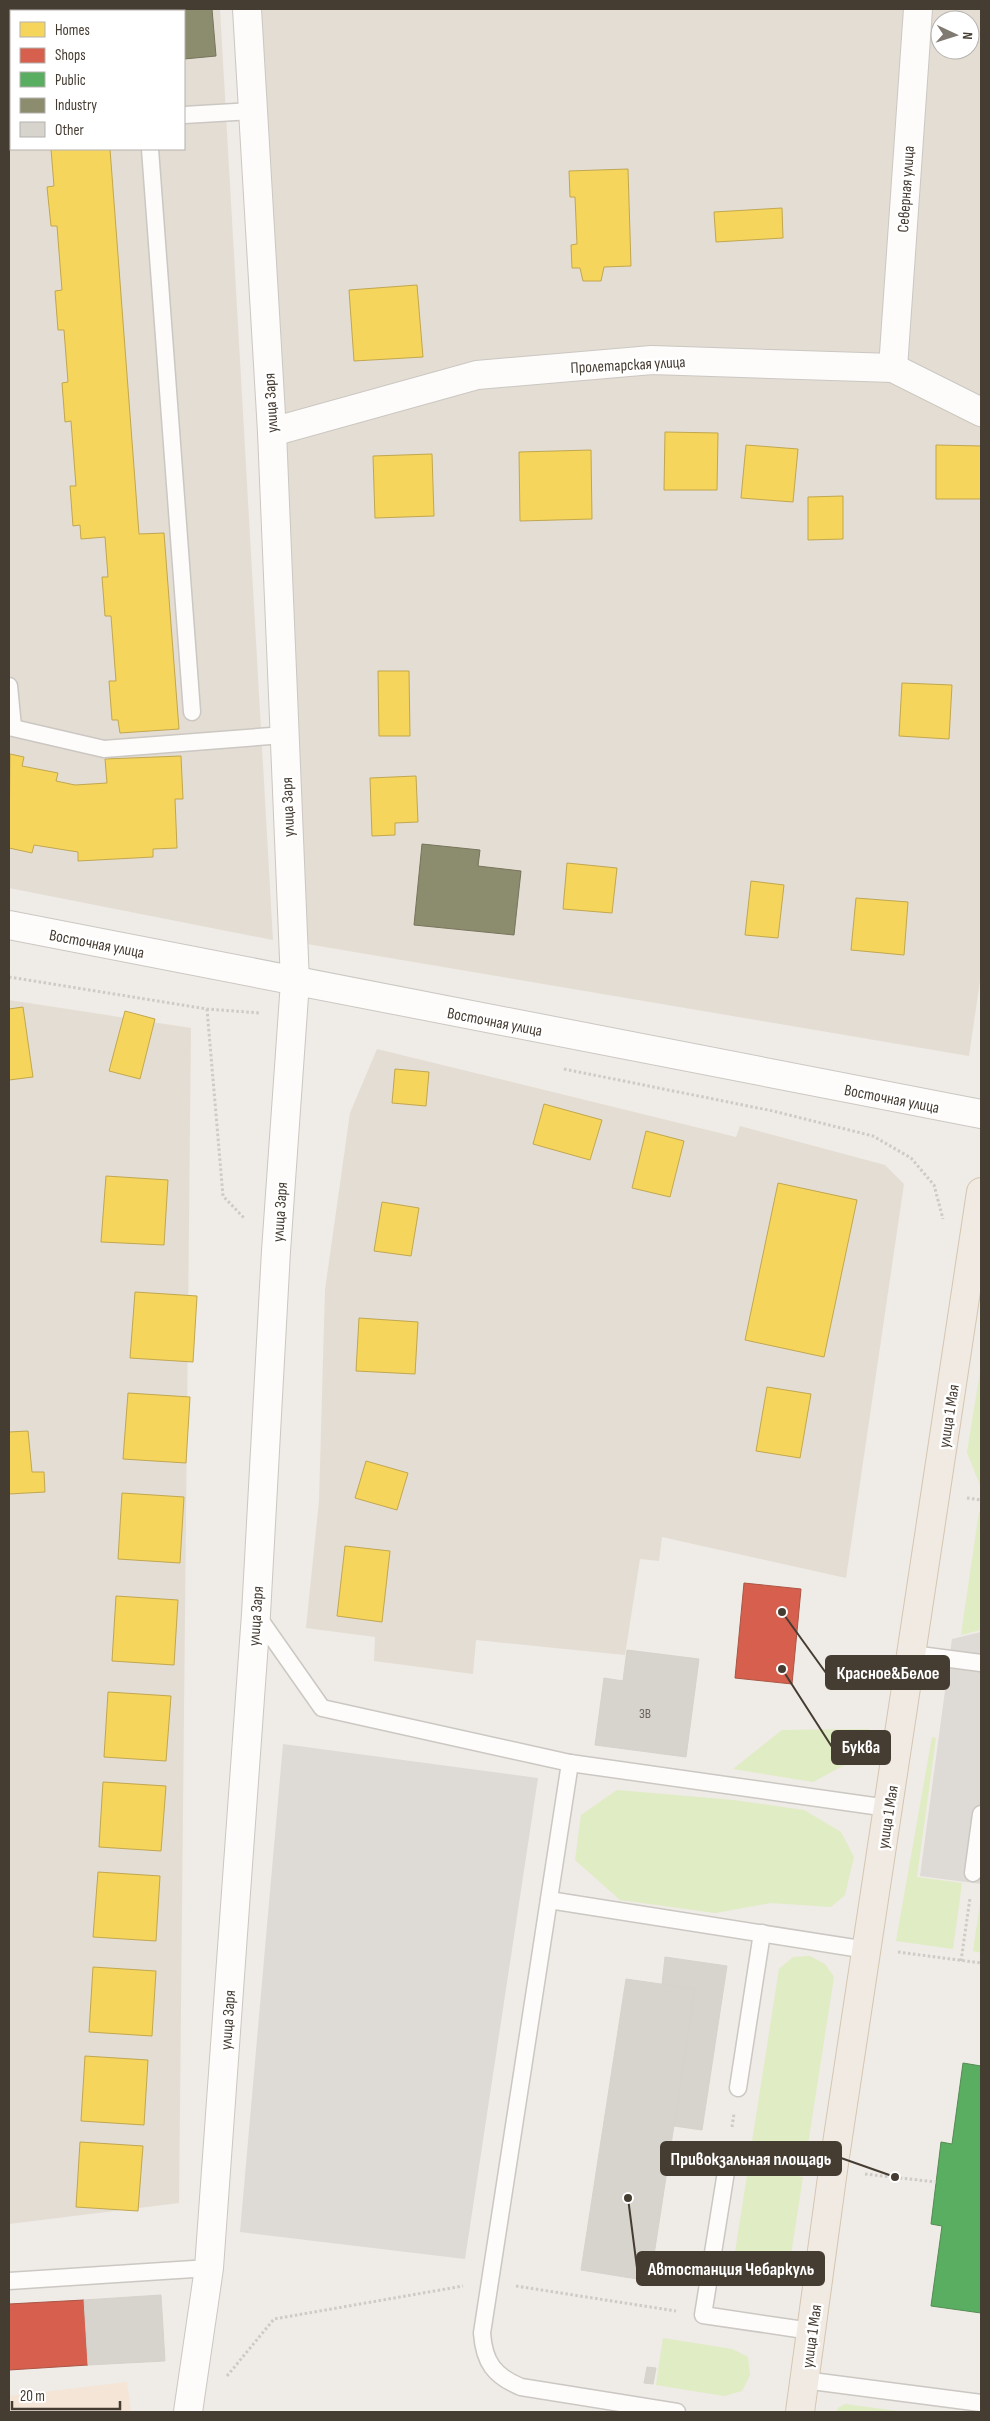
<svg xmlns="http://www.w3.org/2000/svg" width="990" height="2421" viewBox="0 0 990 2421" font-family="'Sofia Sans Condensed',sans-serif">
  <rect width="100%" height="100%" fill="#efebe6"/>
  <g fill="#e4ddd3" fill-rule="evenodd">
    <path d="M9,9H220L273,940L9,888ZM11,11H184V149H11Z"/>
    <path d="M256,9H981V974L969,1056L307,944ZM940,20H970V50H940Z"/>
    <polygon points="9,1000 191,1028 179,2203 9,2224"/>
    <polygon points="377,1049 736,1137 740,1126 885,1165 904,1184 846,1578 662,1537 659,1561 640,1559 625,1655 476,1640 473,1674 374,1661 375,1637 306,1628 319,1501 325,1290 350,1113"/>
  </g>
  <polygon fill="#f4e5d7" points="127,2382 131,2412 9,2412 9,2396"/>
  <g fill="#e0ecc3">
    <polygon points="981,1366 981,1488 967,1452"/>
    <polygon points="979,1512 981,1512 981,1630 961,1635"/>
    <polygon points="870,1729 854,1760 813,1782 733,1769 782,1730"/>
    <polygon points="932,1737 936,1738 917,1877 962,1883 953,1949 896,1941"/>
    <polygon points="617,1790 733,1800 804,1810 841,1832 854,1857 845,1895 831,1907 771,1903 715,1913 620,1900 575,1860 581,1815"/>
    <polygon points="981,1897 981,1953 973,1951"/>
    <polygon points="810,1956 825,1964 834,1977 806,2157 751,2148 779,1969 793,1957"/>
    <path d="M748,2169L803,2177L788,2274C771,2286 761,2283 742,2278L733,2265Z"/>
    <polygon points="663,2338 732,2349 748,2357 750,2375 742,2391 724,2396 656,2385"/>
    <polygon points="845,2404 905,2412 837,2412 838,2408"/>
  </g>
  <g fill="#dedad6">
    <polygon points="981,1632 981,1884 920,1876 952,1639"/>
    <polygon points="283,1744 538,1778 465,2259 240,2232"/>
  </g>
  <g fill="#f6d55c" stroke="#c1a74f">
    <polygon points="51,149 110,149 139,534 164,533 179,729 120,733 118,720 112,720 109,681 116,681 111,616 105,616 102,577 108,577 105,537 81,539 80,525 73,526 70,486 76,486 71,421 65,422 62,383 68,382 64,330 58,330 55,291 62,290 57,226 51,226 47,187 54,186"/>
    <polygon points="628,169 631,266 604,267 601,281 583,281 580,268 572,268 571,245 577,244 575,197 570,197 569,171"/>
    <polygon points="782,208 783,238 716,242 714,212"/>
    <polygon points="417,285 423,357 354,361 349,290"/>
    <polygon points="665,432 718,433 717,490 664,490"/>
    <polygon points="746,445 798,449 793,502 741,498"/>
    <polygon points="936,445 981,446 981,499 936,499"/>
    <polygon points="591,450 592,519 520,521 519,452"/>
    <polygon points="432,454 434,516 375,518 373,456"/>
    <polygon points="843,496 843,539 808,540 808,497"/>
    <polygon points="378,671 409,671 410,736 379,736"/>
    <polygon points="902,683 952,685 949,739 899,736"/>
    <polygon points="10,754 24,757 22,766 58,773 56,781 75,785 107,783 105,759 181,756 183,799 175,799 177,848 153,849 153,857 78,861 78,852 34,845 32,853 9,848"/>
    <polygon points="416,776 418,822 395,823 395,835 372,836 370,778"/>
    <polygon points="567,863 617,868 612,913 563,909"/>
    <polygon points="751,881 784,885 778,938 745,935"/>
    <polygon points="856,898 908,902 904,955 851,950"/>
    <polygon points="23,1007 33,1077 9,1080 9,1009"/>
    <polygon points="125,1011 155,1019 140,1079 109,1071"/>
    <polygon points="395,1069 429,1072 426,1106 392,1103"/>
    <polygon points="544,1104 602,1120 590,1160 533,1144"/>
    <polygon points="646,1131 684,1141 670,1197 632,1188"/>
    <polygon points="106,1176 168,1180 164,1245 101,1242"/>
    <polygon points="778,1183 857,1200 824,1357 745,1340"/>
    <polygon points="382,1202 419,1208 411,1256 374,1251"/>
    <polygon points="135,1292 197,1296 193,1362 130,1358"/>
    <polygon points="359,1318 418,1322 415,1374 356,1371"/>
    <polygon points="767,1387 811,1394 800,1458 756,1451"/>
    <polygon points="128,1393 190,1397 186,1463 123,1459"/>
    <polygon points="28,1431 32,1472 44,1472 45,1492 9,1494 9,1432"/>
    <polygon points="366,1461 408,1473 397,1510 355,1498"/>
    <polygon points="122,1493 184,1497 180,1563 118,1559"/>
    <polygon points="345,1546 390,1551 382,1622 337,1616"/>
    <polygon points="116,1596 178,1600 174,1665 112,1661"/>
    <polygon points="108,1692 171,1696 166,1761 104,1757"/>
    <polygon points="103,1782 166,1786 161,1851 99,1847"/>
    <polygon points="98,1872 160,1876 156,1941 93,1937"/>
    <polygon points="93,1967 156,1971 152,2036 89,2032"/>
    <polygon points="85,2056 148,2060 144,2125 81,2121"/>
    <polygon points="80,2142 143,2146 138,2211 76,2207"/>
  </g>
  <g fill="#d6604d" stroke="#aa5545">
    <polygon points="744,1583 801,1589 792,1684 735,1678"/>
    <polygon points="84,2300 88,2365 9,2370 9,2304"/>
  </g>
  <polygon fill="#5aae61" stroke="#548c53" points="963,2063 981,2066 981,2313 931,2306 942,2226 931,2224 941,2142 952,2144"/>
  <g fill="#8c8c6e" stroke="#77745c">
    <rect x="99" y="9" width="38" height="2"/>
    <polygon points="178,9 212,9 216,56 184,59 184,11 178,11"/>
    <polygon points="422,844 480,850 478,866 521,871 514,935 414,925"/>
  </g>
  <g fill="#d7d3cd" stroke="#d7d2cc">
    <polygon points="627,1650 699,1659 686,1757 595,1745 604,1678 623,1681"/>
    <polygon points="665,1957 727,1966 702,2130 674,2126 695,1989 662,1984"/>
    <polygon points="626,1979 695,1989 650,2281 581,2270"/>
    <polygon points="161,2295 165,2361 88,2365 84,2300"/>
    <polygon points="647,2367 656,2368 653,2384 644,2383"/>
  </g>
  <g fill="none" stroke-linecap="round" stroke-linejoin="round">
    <defs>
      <g id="service">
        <polyline points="184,115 252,111"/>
        <polyline points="150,149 192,712"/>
        <polyline points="9,686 13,727"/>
        <polyline points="9,727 104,749 284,735"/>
        <polyline points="256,1614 322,1708 570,1763 888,1808"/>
        <polyline points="912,1654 981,1663"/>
        <path d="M570,1763L482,2333C484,2362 494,2376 521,2387L677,2412"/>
        <polyline points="973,1873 981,1814"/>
        <polyline points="549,1900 867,1950"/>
        <polyline points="738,2088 762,1933"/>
        <polyline points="729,2153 703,2315 811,2331"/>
        <polyline points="9,2281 209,2268"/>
        <polyline points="804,2380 981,2403"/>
      </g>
      <g id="minor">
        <polyline points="20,9 20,11"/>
        <polyline points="9,119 11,119"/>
        <polyline points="893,368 918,9"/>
        <polyline points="272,432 477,375 652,360 893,368 981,412"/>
        <polyline points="9,925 981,1114"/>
        <polyline points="188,2412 209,2268 256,1614 276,1251 295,982 272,432 247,9"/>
      </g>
      <polyline id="primary" points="800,2412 833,2170 981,1192"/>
    </defs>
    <use href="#service" stroke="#cbc7c2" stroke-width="19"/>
    <use href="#minor" stroke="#cbc7c2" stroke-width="30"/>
    <use href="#primary" stroke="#d4c6b1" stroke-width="30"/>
    <g stroke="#cecac5" stroke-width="3" stroke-dasharray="2.5 2.5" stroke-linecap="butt">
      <polyline points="9,977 207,1009 260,1013"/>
      <polyline points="207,1009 223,1196 245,1219"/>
      <polyline points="564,1069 773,1111 873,1136 911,1158 934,1185 943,1219"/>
      <polyline points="967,1498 981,1500"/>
      <polyline points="898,1952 981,1963"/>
      <polyline points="961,1961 970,1898"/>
      <polyline points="732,2127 734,2114"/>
      <polyline points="756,2157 802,2165"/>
      <polyline points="865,2174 936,2182"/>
      <polyline points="516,2286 676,2311"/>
      <polyline points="227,2376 274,2319 463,2286"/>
    </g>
    <use href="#service" stroke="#fdfcfb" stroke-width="16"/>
    <use href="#minor" stroke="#fdfcfb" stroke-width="28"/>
    <use href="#primary" stroke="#f0eae2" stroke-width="28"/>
  </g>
  <g text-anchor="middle" stroke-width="5" stroke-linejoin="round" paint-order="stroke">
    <g font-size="14" fill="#6b635a">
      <text x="645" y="1718">3В</text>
    </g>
    <g font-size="16" fill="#453c32" stroke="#fff">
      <text transform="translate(905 189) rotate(-86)" y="6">Северная улица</text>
      <text transform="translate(628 364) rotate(-3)" y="6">Пролетарская улица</text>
      <text transform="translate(270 403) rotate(-93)" y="6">улица Заря</text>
      <text transform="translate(287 807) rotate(-92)" y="6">улица Заря</text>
      <text transform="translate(97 943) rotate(11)" y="6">Восточная улица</text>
      <text transform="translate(495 1021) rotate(11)" y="6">Восточная улица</text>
      <text transform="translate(892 1098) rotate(11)" y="6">Восточная улица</text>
      <text transform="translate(279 1212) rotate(-86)" y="6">улица Заря</text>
      <text transform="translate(948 1416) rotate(-81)" y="6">улица 1 Мая</text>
      <text transform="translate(255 1616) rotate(-86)" y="6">улица Заря</text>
      <text transform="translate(887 1817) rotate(-81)" y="6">улица 1 Мая</text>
      <text transform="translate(227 2020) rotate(-86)" y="6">улица Заря</text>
      <text transform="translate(811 2336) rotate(-82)" y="6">улица 1 Мая</text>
    </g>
  </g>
  <path fill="none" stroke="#453c32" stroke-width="2" d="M782 1612L826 1673M782 1669L832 1747M895 2177L841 2158M628 2198L637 2268"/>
  <g fill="#453c32" stroke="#fff" stroke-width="2">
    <circle cx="782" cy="1612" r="5"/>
    <circle cx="782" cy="1669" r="5"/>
    <circle cx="895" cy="2177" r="5"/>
    <circle cx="628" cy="2198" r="5"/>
  </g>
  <g fill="#453c32" stroke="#453c32" stroke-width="2">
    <rect x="826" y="1656" width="123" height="33" rx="5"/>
    <rect x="832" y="1731" width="58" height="33" rx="5"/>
    <rect x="661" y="2142" width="180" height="33" rx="5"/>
    <rect x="637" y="2252" width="187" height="33" rx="5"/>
  </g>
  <g font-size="18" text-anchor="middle" font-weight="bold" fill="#fff">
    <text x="888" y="1679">Красное&amp;Белое</text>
    <text x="861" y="1753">Буква</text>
    <text x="751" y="2165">Привокзальная площадь</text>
    <text x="731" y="2275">Автостанция Чебаркуль</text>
  </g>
  <rect width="990" height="2421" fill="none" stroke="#453c32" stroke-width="20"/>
  <rect x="10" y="10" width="175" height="140" fill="#ffffff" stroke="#b5b1ad"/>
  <rect x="20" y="22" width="25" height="15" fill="#f6d55c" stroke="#b5b1ad"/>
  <text x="55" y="35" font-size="15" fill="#453c32">Homes</text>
  <rect x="20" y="48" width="25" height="15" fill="#d6604d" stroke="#b5b1ad"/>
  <text x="55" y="60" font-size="15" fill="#453c32">Shops</text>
  <rect x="20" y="72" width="25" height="15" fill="#5aae61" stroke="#b5b1ad"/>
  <text x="55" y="85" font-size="15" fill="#453c32">Public</text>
  <rect x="20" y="98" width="25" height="15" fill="#8c8c6e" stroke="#b5b1ad"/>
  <text x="55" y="110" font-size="15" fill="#453c32">Industry</text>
  <rect x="20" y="122" width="25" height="15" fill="#d7d3cd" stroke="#b5b1ad"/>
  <text x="55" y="135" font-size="15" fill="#453c32">Other</text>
  <g transform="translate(955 35) rotate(94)"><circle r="24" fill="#ffffff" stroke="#b5b1ad"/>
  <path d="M0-4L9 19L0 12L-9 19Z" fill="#807971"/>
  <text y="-8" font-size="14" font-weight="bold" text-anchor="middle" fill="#453c32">N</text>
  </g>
  <path d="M12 2401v8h108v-8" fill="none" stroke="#453c32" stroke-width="2.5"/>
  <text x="20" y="2401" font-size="15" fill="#453c32" stroke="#ffffff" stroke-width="4" paint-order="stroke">20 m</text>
</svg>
